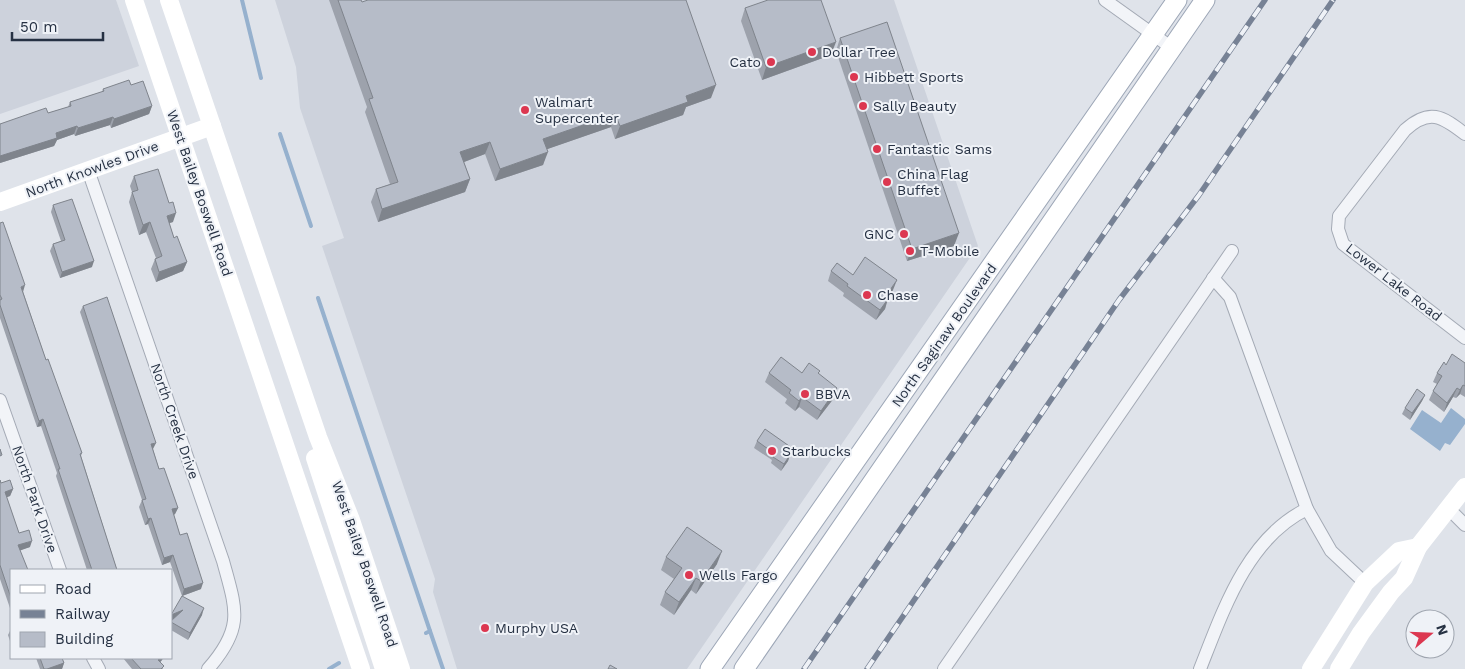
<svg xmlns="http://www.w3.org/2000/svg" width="1465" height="669" viewBox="0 0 1465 669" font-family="'Work Sans',sans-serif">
  <rect width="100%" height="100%" fill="#dfe3ea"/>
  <g fill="#cdd2dc">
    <polygon points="0,0 116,0 139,66 0,114"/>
    <polygon points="275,0 894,0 978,246 687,669 457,669 433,592 435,579 322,246 344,238 300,108 296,67"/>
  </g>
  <polygon fill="#96b1ce" points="1451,408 1465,419 1465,424 1450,445 1445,443 1440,451 1410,429 1422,410 1441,423"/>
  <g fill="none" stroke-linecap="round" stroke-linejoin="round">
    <g stroke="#96b1ce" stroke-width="4">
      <polyline points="242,0 261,78"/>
      <polyline points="280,134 311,226"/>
      <polyline points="318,298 430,631 426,633"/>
      <polyline points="430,631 443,669"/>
      <polyline points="329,669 339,663"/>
    </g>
    <defs>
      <g id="street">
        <polyline points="1105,0 1172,48"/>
        <path d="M1465,134C1442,116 1429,108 1405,130L1339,216L1338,229L1343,244L1465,338"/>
        <path d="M88,170L223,561C236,609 245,627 208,669"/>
        <polyline points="1213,278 1230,297 1307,509 1331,551 1365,583"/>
        <polyline points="0,400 60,570"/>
        <polyline points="1448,508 1465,525"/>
        <polyline points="93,658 99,669"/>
        <polyline points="944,669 1232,251"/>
        <path d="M1200,669C1223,611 1247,538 1307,509"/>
      </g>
      <g id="primary">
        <polyline points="710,669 1177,0"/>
        <polyline points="744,669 1205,0"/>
      </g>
    </defs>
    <use href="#street" stroke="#a4aab5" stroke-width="14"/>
    <use href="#primary" stroke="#9da7b7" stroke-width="21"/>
    <use href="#street" stroke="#f2f4f8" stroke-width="12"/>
    <g stroke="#fff" stroke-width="18">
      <polyline points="134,0 361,669"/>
      <polyline points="169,0 318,437 351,520 401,669"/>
      <polyline points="0,202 212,126"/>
      <polyline points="315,458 384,669"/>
      <polyline points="1311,669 1365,583 1399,551 1418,547"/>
      <polyline points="1339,669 1361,633 1391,592 1404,578 1418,547 1465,487"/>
    </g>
    <use href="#primary" stroke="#fff" stroke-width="19"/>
    <defs>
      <g id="rail">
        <polyline points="804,669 1265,0"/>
        <polyline points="867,669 1119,300 1199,195 1333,0"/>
      </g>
    </defs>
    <use href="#rail" stroke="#778295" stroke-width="5.5"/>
    <use href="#rail" stroke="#eff2f7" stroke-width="4" stroke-dasharray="11" stroke-linecap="butt"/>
  </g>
  <g fill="#9da2ac">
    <polygon points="329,0 361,0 362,2 711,98 686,107 683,115 615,139 611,127 547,149 543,165 495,181 485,154 464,162 470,179 465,192 378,222 371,202 376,189 390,184 365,112 367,107"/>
    <polygon points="745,8 831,55 762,80 741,21"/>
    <polygon points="840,38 954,246 907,261 836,51"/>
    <polygon points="131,85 152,106 149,114 111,128 110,125 75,136 74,134 57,140 54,146 0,163 0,124 48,113 68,107 70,102 102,92 103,89"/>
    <polygon points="134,176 173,222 169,223 174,238 187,262 183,271 156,282 151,269 155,259 156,258 146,232 139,235 129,202 132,192 130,186"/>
    <polygon points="53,205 92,267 60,278 50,251 53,244 61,241 51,212"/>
    <polygon points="0,223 46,360 82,453 81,456 117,570 87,570 56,476 57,473 41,426 37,427 0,318"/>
    <polygon points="831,271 853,275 893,290 887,298 885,309 876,320 843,296 844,293 828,281"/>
    <polygon points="83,306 153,449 159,469 178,508 175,514 174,515 180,535 201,589 182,596 202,615 188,640 171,630 171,621 182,596 170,562 162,565 148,524 145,525 139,507 142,500 80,312"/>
    <polygon points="1465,363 1465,397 1460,394 1456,398 1453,397 1444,412 1429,400 1433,391 1437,384 1433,382 1437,373"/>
    <polygon points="769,373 802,373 819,374 834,398 817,420 799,407 795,411 785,403 787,399 765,382"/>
    <polygon points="1425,395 1422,401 1410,420 1402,414 1405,408"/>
    <polygon points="757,441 790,455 788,461 781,471 771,463 772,460 754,448"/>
    <polygon points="0,480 1,483 13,489 10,496 6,497 19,533 30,547 20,550 11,570 11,611 0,579"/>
    <polygon points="666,557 717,564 696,594 691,590 674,615 660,605 665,592 674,579 661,570"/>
    <polygon points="11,629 11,644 8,635"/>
    <polygon points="36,658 62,658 64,663 62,669 40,669"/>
    <polygon points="123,658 163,658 162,660 160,662 163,669 132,669"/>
  </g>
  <g fill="#7f848c">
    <polygon points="836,42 831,55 762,80 766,67"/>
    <polygon points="716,85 711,98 686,107 683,115 615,139 620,126 686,96"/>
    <polygon points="152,106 149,114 111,128 114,119"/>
    <polygon points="615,114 611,127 539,152 543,139"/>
    <polygon points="113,117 110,125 75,136 78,128"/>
    <polygon points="77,126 74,134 57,140 54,146 0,163 0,156 56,133"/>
    <polygon points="490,142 485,154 456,165 460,152"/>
    <polygon points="548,152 543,165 495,181 500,169"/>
    <polygon points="470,179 465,192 378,222 382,209"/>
    <polygon points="176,213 173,222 163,225 167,216"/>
    <polygon points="150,222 146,232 139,235 143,225"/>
    <polygon points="959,233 954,246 907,261 912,249"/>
    <polygon points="94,261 92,267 60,278 62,272"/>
    <polygon points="187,262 183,271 156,282 159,272"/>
    <polygon points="897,280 893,290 882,306 885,297"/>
    <polygon points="25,285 23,292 21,287"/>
    <polygon points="888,299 885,309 876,320 880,310"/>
    <polygon points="1463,385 1460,394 1456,398 1460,390"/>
    <polygon points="837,388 834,398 817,420 821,411"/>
    <polygon points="1457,388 1453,397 1444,412 1447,403"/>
    <polygon points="1425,395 1422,401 1410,420 1412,413"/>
    <polygon points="802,397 799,407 795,411 799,401"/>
    <polygon points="43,419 41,426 37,427 39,421"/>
    <polygon points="156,443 153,449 148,451 151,444"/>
    <polygon points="790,455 788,461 781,471 784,464"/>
    <polygon points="13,489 10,496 2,499 5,492"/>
    <polygon points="178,508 175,514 170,516 172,509"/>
    <polygon points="151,518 148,524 145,525 148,519"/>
    <polygon points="32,541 30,547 16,552 18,545"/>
    <polygon points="722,551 717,564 696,594 701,581"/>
    <polygon points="173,555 170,562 162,565 164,558"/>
    <polygon points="696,578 691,590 674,615 679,602"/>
    <polygon points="203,583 201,589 182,596 184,589"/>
    <polygon points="204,608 202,615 188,640 190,633"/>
    <polygon points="183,610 180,617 171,620 171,615"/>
    <polygon points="160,658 163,658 162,660 156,667 158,660"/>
    <polygon points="64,663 62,669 47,669"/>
  </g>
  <g fill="#b6bcc8" stroke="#7f848c">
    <polygon points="338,0 361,0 362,2 368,0 686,0 716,85 686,96 688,102 620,126 615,114 543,139 548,152 500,169 490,142 460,152 470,179 382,209 376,189 398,182 369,99 373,98"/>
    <polygon points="768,0 821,0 836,42 766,67 745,8"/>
    <polygon points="887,22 959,233 912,249 840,38"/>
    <polygon points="129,80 131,85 143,81 152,106 114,119 113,117 78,128 77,126 56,133 57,138 0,156 0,124 46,108 48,113 71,106 70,102 104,91 103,89"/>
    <polygon points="158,169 169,203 173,202 176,213 167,216 174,238 177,236 187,262 159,272 155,259 162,256 150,222 143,225 132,192 138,190 134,176"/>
    <polygon points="72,199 94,261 62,272 53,244 65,240 53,205"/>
    <polygon points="3,222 25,285 21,287 46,360 48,359 82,453 80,454 117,570 91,570 92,570 58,469 60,469 43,419 39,421 0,305 0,300 2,299 0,295 0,223"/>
    <polygon points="865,257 897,280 885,297 888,299 880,310 847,286 848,284 831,271 837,263 853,275"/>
    <polygon points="107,297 156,443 151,444 159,469 164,468 178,508 172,509 180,535 187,533 203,583 184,589 173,555 164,558 151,518 148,519 142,500 146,499 83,306"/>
    <polygon points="1452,354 1465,363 1465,386 1463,385 1460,390 1457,388 1447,403 1433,391 1442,376 1437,373 1444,362 1446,365"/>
    <polygon points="781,357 802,373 809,363 820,371 818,373 837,388 821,411 802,397 799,401 789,393 791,390 769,373"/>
    <polygon points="1417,389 1425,395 1412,413 1405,408"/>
    <polygon points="765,429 792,448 788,453 790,455 784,464 773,457 775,454 757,441"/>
    <polygon points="0,449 2,455 0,456"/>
    <polygon points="0,480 1,483 10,480 13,489 5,492 19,533 29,530 32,541 18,545 28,570 11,570 11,598 0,565"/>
    <polygon points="687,527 722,551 701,581 696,578 679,602 665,592 682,568 666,557"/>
    <polygon points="182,596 204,608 190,633 171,622 171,621 183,610 171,615"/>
    <polygon points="40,658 62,658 64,663 47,669 44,669"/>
    <polygon points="131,658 160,658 158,660 164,666 161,669 141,669"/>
    <polygon points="610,665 617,669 608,669"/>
  </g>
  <g fill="#dc3750" stroke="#eff2f7" stroke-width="2">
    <circle cx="812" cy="52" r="5"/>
    <circle cx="771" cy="62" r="5"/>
    <circle cx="854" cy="77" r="5"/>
    <circle cx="863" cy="106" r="5"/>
    <circle cx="525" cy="110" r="5"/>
    <circle cx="877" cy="149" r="5"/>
    <circle cx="887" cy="182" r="5"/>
    <circle cx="904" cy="234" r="5"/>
    <circle cx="910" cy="251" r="5"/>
    <circle cx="867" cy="295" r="5"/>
    <circle cx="805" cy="394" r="5"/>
    <circle cx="772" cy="451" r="5"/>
    <circle cx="689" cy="575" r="5"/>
    <circle cx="485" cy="628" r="5"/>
  </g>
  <g text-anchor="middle" stroke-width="4" stroke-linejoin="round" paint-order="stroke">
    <g font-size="14" fill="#263143" stroke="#eff2f7" text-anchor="start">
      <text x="822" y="57">Dollar Tree</text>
      <text x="761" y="67" text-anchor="end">Cato</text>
      <text x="864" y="82">Hibbett Sports</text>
      <text x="535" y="107">Walmart<tspan x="535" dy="16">Supercenter</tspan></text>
      <text x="873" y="111">Sally Beauty</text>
      <text x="887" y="154">Fantastic Sams</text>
      <text x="897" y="179">China Flag<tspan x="897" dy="16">Buffet</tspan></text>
      <text x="894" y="239" text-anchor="end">GNC</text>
      <text x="920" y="256">T-Mobile</text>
      <text x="877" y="300">Chase</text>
      <text x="815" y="399">BBVA</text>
      <text x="782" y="456">Starbucks</text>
      <text x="699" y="580">Wells Fargo</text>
      <text x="495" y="633">Murphy USA</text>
    </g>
    <g font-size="14" fill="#263143" stroke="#eff2f7">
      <text transform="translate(92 169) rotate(-20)" y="5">North Knowles Drive</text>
      <text transform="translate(200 193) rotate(71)" y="5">West Bailey Boswell Road</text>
      <text transform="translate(1394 282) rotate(38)" y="5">Lower Lake Road</text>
      <text transform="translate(944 335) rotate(-55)" y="5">North Saginaw Boulevard</text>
      <text transform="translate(175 421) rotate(71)" y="5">North Creek Drive</text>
      <text transform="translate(35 499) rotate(71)" y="5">North Park Drive</text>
      <text transform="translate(365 564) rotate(71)" y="5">West Bailey Boswell Road</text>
    </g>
  </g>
  <rect x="10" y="569" width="162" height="90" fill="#eff2f7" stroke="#9fa5af"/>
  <rect x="20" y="585" width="25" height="8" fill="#ffffff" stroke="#9fa5af"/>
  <text x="55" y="594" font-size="15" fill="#263143">Road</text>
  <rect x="20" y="610" width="25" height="8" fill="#778295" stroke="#9fa5af"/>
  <text x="55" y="619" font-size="15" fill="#263143">Railway</text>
  <rect x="20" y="632" width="25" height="15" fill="#b6bcc8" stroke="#9fa5af"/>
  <text x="55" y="644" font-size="15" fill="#263143">Building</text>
  <g transform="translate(1430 634) rotate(71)"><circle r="24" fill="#eff2f7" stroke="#9fa5af"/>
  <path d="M0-4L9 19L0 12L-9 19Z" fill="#dc3750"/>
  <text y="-8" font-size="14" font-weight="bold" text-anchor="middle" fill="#263143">N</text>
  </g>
  <path d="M12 32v8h91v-8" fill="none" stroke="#263143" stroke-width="2.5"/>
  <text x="20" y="32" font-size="15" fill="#263143" stroke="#eff2f7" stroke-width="4" paint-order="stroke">50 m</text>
</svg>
